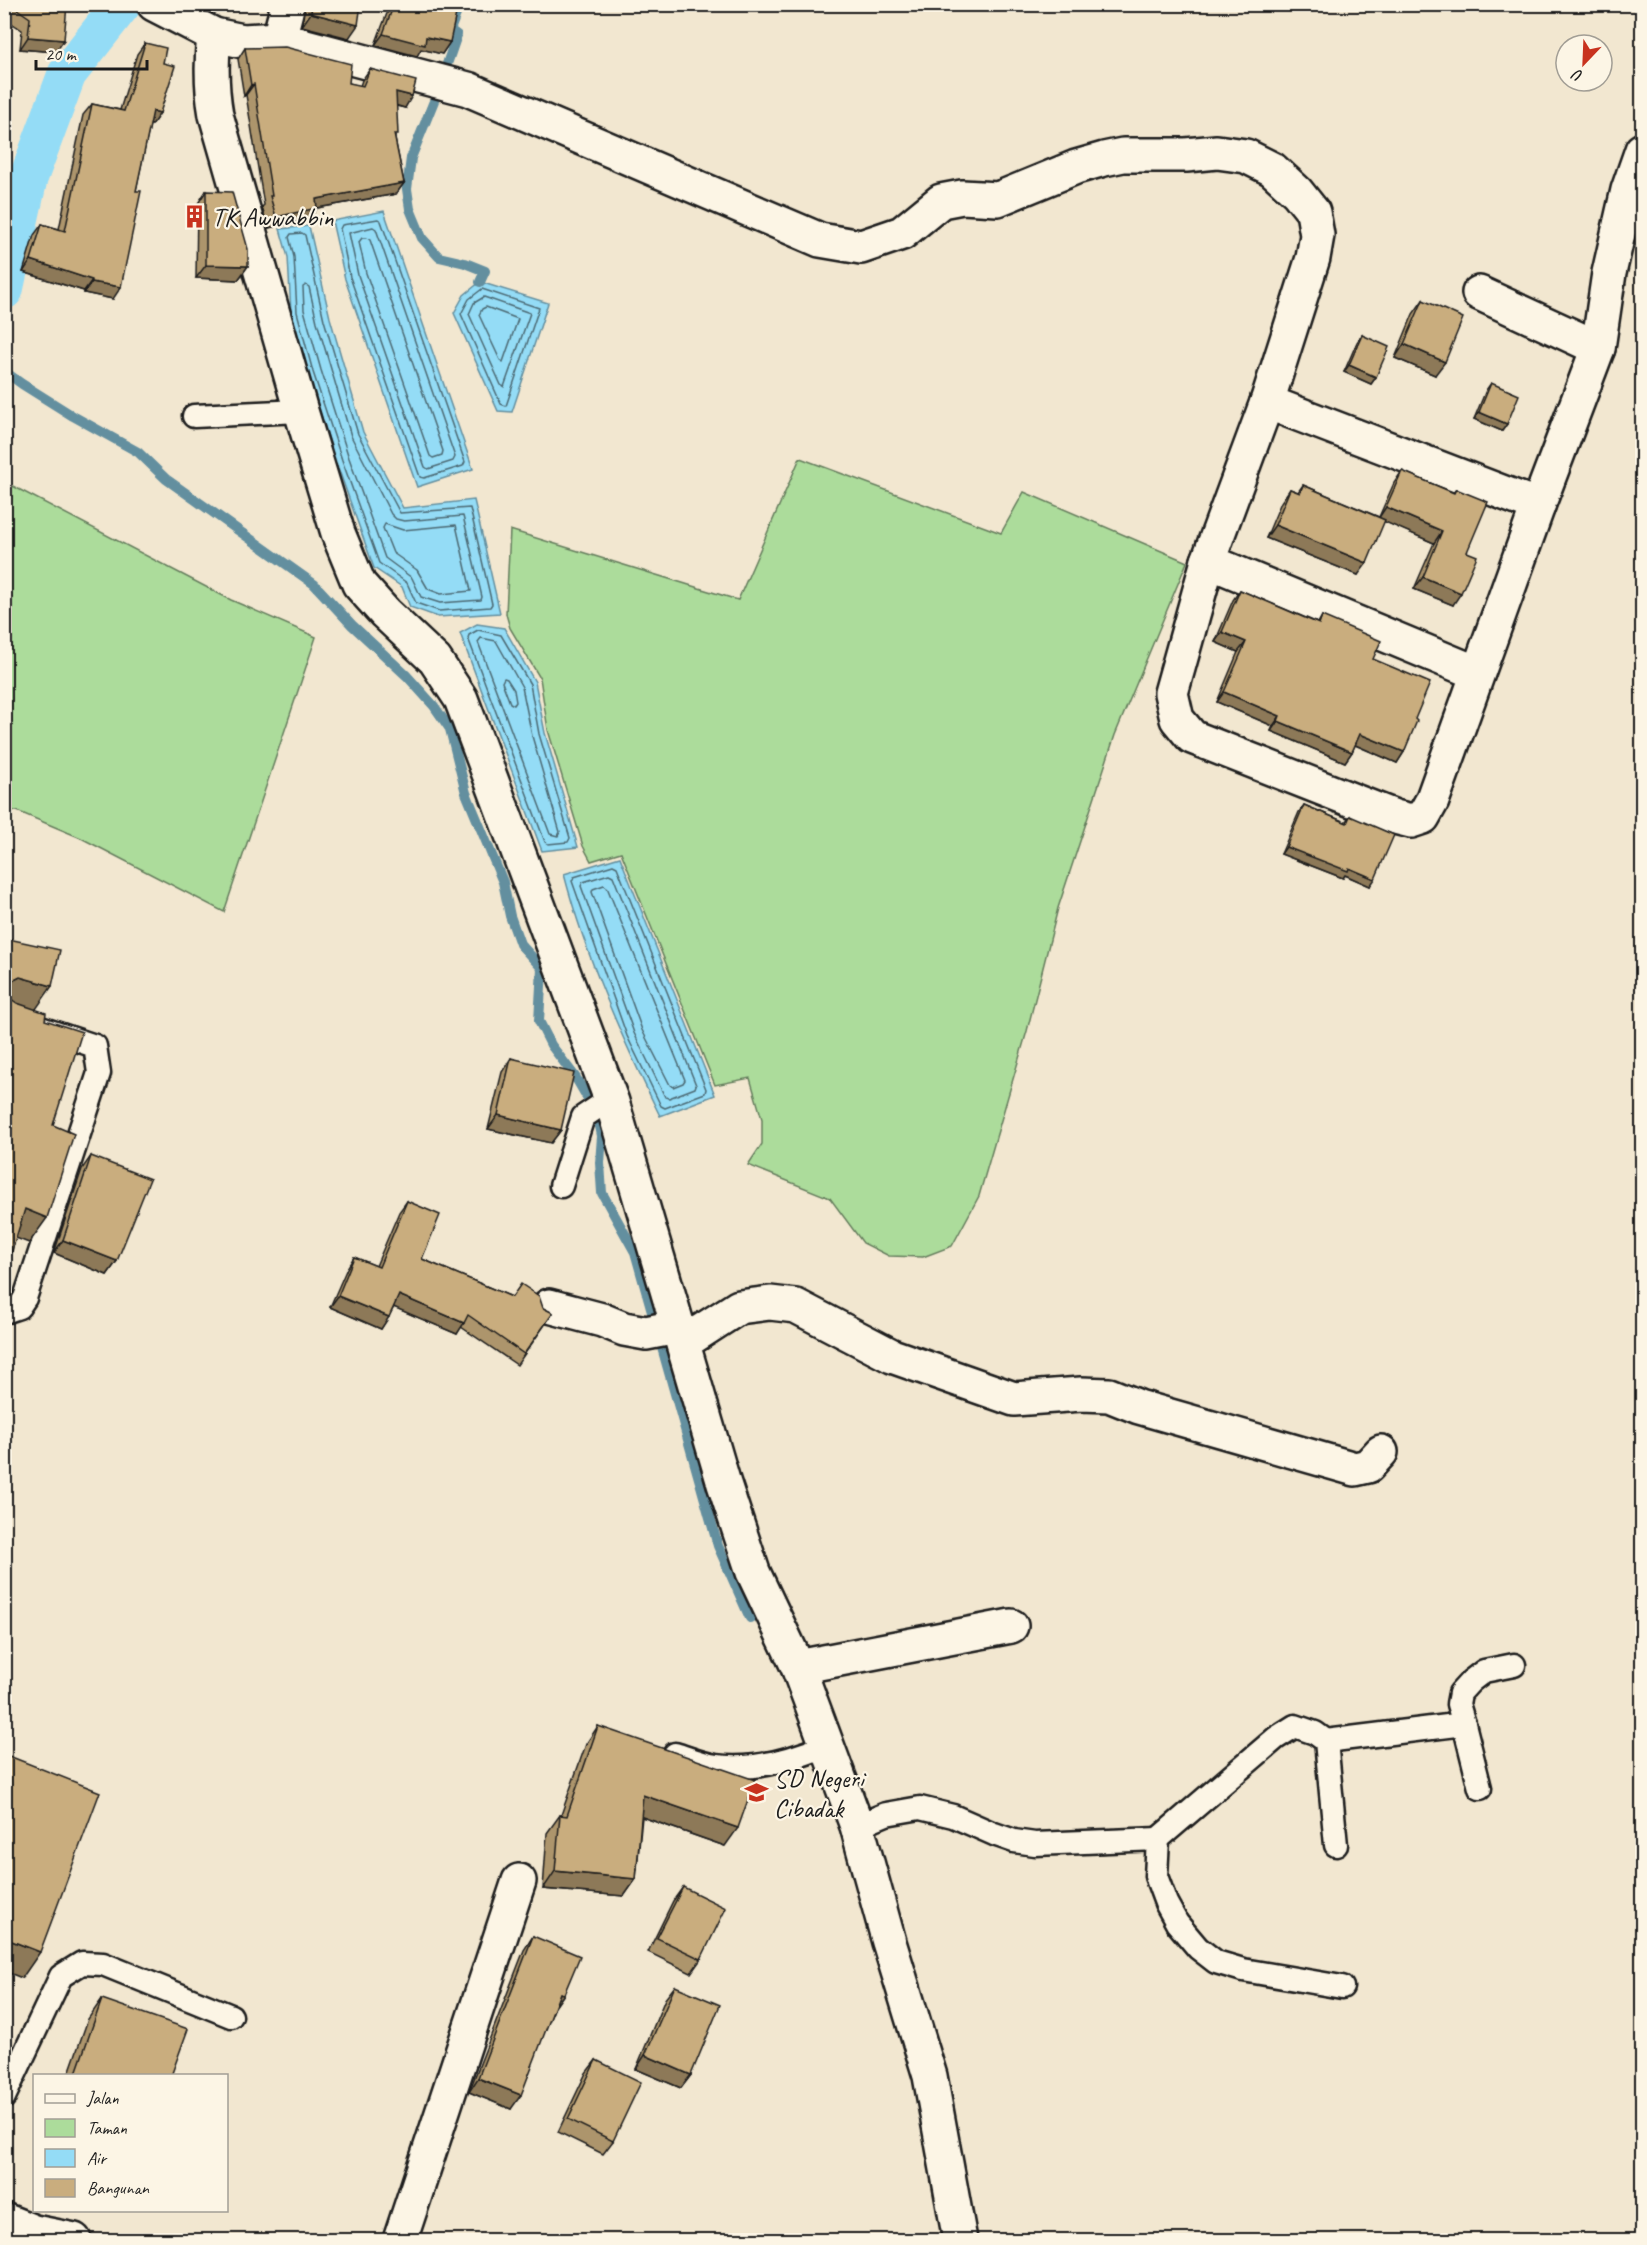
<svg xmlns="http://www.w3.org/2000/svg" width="1647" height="2245" viewBox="0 0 1647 2245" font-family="Caveat,sans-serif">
  <rect width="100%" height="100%" fill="#f2e7d0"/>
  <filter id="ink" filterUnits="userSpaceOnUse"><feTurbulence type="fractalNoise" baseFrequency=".0167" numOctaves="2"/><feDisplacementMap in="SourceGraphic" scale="12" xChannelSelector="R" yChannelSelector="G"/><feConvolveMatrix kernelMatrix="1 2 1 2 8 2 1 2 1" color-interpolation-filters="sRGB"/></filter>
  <g filter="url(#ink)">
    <g fill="#acdc9b" stroke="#647c5c" stroke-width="1.5">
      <polygon points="800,458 1001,533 1024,492 1187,562 1115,735 1058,908 1027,1031 979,1196 952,1246 923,1257 889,1256 863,1243 830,1198 748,1165 762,1144 762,1119 750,1078 715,1085 621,852 591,861 583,846 548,730 540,678 510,628 506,614 510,530 738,600"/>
      <polygon points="5,482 231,600 316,637 224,912 81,838 17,811 5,811"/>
    </g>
    <g fill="#94dcf6" stroke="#648f9f" stroke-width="1.5">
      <polygon points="384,211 473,469 417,487 345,279 332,221"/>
      <polygon points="309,226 330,318 363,432 403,508 474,500 500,613 438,617 410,607 402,587 374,568 336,462 308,374 291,313 288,257 280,229"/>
      <polygon points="480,282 548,303 512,412 498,411 454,313 464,295"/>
      <polygon points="477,624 504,628 535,682 545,733 578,847 542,851 460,633"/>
      <path d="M620,857L715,1095L660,1116C622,1038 586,958 564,874Z"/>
    </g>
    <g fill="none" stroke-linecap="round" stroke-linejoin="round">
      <g stroke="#4c6973" stroke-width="1.5">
        <polygon points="378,219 381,221 465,462 463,466 424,478 420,477 350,277 340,229 342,225"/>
        <polygon points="373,227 376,229 455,457 453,461 428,469 425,467 358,275 349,233"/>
        <polygon points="302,233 305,235 324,320 358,434 400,513 470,508 492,604 490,607 439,611 416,603 407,583 379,563 342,460 313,372 297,312 294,257 289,237 291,234"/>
        <polygon points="362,238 367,238 370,240 443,451 442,455 433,458 430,456 366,273 359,242"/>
        <polygon points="306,285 309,287 317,322 351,436 391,514 396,519 404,521 463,516 482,597 481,600 440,603 421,597 412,578 385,558 349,458 321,370 304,310 303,287"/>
        <polygon points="482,289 539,308 506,406 501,404 461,314 469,299"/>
        <polygon points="484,297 530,313 504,387 501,385 469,314 474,303"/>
        <polygon points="486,307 518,319 503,362 500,360 479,315 482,309"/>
        <polygon points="385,524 403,530 456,525 471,591 441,594 428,589 417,570 393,553 383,528"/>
        <polygon points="478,630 501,635 530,684 539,734 570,838 568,842 548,844 545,842 468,638 469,635"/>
        <polygon points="481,638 496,641 522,687 532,736 560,832 558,836 550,834 478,642"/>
        <polygon points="504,678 507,679 514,690 516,702 514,705 510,703 502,682"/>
        <polygon points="613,865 617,867 706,1089 705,1093 665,1108 661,1106 627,1036 572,881 574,877"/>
        <polygon points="609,874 613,876 696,1085 695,1088 669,1098 665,1097 634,1033 581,886 583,882"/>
        <polygon points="604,885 607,887 685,1080 683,1083 673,1087 670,1085 642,1030 592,892 593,889"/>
      </g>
      <g stroke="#648f9f" stroke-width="10">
        <polyline points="447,64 457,35 450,30 460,4"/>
        <polyline points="440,86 411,158 407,189 410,209 422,238 439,257 465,263 485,271 480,282"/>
        <polyline points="4,371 22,384 73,416 138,452 166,479 314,584 352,625 407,676 434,706 450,729 466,793 503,882 510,916 520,944 542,968 539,1021 551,1045 576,1078 598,1116 602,1136 600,1163 602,1193 635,1252 718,1546 750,1618"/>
      </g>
      <polyline stroke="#94dcf6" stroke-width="39" points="4,290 28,179 67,74 122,4"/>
      <defs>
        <g id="service">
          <polyline points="194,416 301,411"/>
          <polyline points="4,1016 95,1046 99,1073 25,1298 19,1307 4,1312"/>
          <polyline points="561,1186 583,1117 598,1107 612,1102"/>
          <polyline points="1464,1724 1480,1788"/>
          <polyline points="1326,1741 1464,1724 1458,1704 1460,1693 1471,1681 1484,1671 1514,1665"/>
          <path d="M675,1754C688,1758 702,1764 716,1766C754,1771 792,1760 827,1745"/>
          <polyline points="857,1826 886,1814 920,1808 953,1816 994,1834 1014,1841 1035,1844 1158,1839"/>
          <polyline points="1336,1845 1326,1741 1315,1733 1295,1726 1276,1738 1158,1839 1156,1876 1166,1903 1177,1923 1198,1948 1216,1962 1243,1970 1342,1987"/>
          <polyline points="4,2097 61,1976 82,1963 103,1964 231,2016"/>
        </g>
        <g id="minor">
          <polyline points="154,4 214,35 243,41 279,39 468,89 820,240 861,247 902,233 941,201 962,197 998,199 1076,167 1104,159 1123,155 1186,155 1217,152 1246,156 1272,169 1297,192 1313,212 1317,235 1313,258 1267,402 1208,561 1477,673"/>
          <path d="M214,35C211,63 211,87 216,115L301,411L338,533L359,584L385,613L435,660L461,699L612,1102L724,1484L753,1572L798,1667L857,1826L889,1942L930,2076L960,2240"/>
          <polyline points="279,39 288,4"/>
          <polyline points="1479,293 1598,348"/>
          <polyline points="1267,402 1538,506"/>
          <polyline points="1208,561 1171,693 1177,719 1192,737 1395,817 1411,821 1423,817 1432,801 1538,506 1598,348 1609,273 1628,190 1642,150"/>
          <polyline points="549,1306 602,1320 624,1329 646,1333 677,1327"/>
          <polyline points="683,1343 739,1307 770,1303 796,1306 892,1356 1014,1399 1081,1394 1109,1395 1139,1407 1355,1469 1368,1466 1381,1452"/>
          <polyline points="798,1667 1011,1626"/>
          <polyline points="4,2220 34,2232 74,2240"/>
          <polyline points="400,2240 519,1881"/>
        </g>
      </defs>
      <use href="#service" stroke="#1c1c1c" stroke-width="27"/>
      <use href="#minor" stroke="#1c1c1c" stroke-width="38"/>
      <use href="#service" stroke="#fcf5e5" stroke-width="22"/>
      <use href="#minor" stroke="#fcf5e5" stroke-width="33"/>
    </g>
    <g fill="#ad956c" stroke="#1c1c1c" stroke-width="1.5">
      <polygon points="4,4 67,4 56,52 20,49 22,30 4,18"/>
      <polygon points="305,4 361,4 349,38 302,26"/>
      <polygon points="391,4 434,4 450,42 442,54 421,49 417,56 375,45 389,8"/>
      <polygon points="145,43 163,63 160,113 152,125 150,124 113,299 84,293 84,291 23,272 34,235 42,224 59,229 83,115 92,104 120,110 137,54"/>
      <polygon points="245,48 349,83 360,86 362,80 370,69 405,108 396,106 395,139 404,183 396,194 317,208 309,219 268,228 262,207 264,205 246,95 244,96 238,59"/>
      <polygon points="206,191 248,266 238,280 196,278 197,205"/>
      <polygon points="1423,300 1435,375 1395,358 1413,314"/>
      <polygon points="1362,335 1376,377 1371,384 1344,372 1357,342"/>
      <polygon points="1491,383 1507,424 1502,431 1474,419 1486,390"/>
      <polygon points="1402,471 1453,493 1456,489 1467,552 1453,605 1414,589 1434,543 1384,521 1358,575 1266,538 1281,502 1290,489 1298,492 1303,485 1379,517 1394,483"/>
      <polygon points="1240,590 1318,623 1322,616 1373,659 1415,719 1404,752 1397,763 1355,745 1352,752 1345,762 1271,731 1273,726 1217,702 1238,652 1215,642 1233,600"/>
      <polygon points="1304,805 1345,822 1350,816 1370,886 1345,875 1343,878 1281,854 1299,812"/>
      <polygon points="511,1058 561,1130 551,1143 488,1129 502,1072"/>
      <polygon points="91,1156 117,1261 107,1275 54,1253 82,1169"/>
      <polygon points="407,1201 422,1259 512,1297 543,1308 553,1313 517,1365 461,1327 457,1334 394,1307 381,1329 330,1307 347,1268 354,1257 376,1266 399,1212"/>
      <polygon points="598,1726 725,1846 642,1817 636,1879 624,1896 543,1889 547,1833 560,1815 561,1815 586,1744"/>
      <polygon points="683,1887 701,1959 691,1973 648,1952 673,1901"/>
      <polygon points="533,1936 564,1994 555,2007 511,2109 469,2092 524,1950"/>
      <polygon points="675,1986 691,2075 681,2088 636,2069 665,1999"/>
      <polygon points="102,1999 171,2076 68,2076 88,2019"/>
      <polygon points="596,2060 613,2141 603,2154 558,2132 586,2073"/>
    </g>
    <g fill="#8d7958" stroke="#1c1c1c" stroke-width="1.5">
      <polygon points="311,13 358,25 349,38 302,26"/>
      <polygon points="383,34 426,37 450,42 442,54 421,49 417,56 375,45"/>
      <polygon points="28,37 64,40 56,52 20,49"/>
      <polygon points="254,84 246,95 244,96 251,85"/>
      <polygon points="396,92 412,96 405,108 388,103"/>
      <polygon points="153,111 160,113 152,125 144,123"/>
      <polygon points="404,183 396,194 317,208 309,219 268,228 276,217 316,199"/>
      <polygon points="31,260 92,280 84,291 23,272"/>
      <polygon points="206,265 248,266 238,280 196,278"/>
      <polygon points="92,282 121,287 113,299 84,293"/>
      <polygon points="1404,344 1445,362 1435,375 1395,358"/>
      <polygon points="1349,365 1376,377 1371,384 1344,372"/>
      <polygon points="1479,412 1507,424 1502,431 1474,419"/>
      <polygon points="1386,507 1442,531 1434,543 1378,519"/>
      <polygon points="1275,525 1367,563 1358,575 1266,538"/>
      <polygon points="1423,577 1461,593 1453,605 1414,589"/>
      <polygon points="1222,632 1246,642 1238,652 1215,642"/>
      <polygon points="1224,692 1280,716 1273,726 1217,702"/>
      <polygon points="1278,721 1352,752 1345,762 1271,731"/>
      <polygon points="1360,734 1404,752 1397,763 1353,744"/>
      <polygon points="1286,847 1349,868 1375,879 1370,886 1345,875 1343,878 1281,854"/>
      <polygon points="20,977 52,986 34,1012 4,1003 12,981"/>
      <polygon points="498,1115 561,1130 551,1143 488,1129"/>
      <polygon points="25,1209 47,1218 29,1243 8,1235"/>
      <polygon points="63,1240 117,1261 107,1275 54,1253"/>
      <polygon points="4,1252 11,1254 4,1263"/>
      <polygon points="399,1295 464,1323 457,1334 391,1306"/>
      <polygon points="338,1296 389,1317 381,1329 330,1307"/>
      <polygon points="643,1795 738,1828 725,1846 631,1813"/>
      <polygon points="555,1871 636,1879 624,1896 543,1889"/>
      <polygon points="4,1938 40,1952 22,1978 4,1971"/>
      <polygon points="560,1993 564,1994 554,2008"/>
      <polygon points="645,2055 691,2075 681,2088 636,2069"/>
      <polygon points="478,2078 521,2095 511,2109 469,2092"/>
    </g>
    <g fill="#c9ad7e" stroke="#1c1c1c" stroke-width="1.5">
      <polygon points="10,4 67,4 64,40 28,37 30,18"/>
      <polygon points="312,4 361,4 358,25 311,13"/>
      <polygon points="394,4 434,4 457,9 450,42 426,37 425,45 383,34"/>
      <polygon points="145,43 166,48 163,63 175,66 160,113 153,111 136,191 141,191 121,287 92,282 92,280 31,260 42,224 65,231 92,104 124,111"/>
      <polygon points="285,47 351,64 349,83 363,86 370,69 416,81 412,96 396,92 398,134 394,134 404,183 316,199 317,208 276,217 270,196 272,196 254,84 251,85 245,48"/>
      <polygon points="206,191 232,192 248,249 248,266 206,265"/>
      <polygon points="4,229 7,230 4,239"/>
      <polygon points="1423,300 1463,318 1445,362 1404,344"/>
      <polygon points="1362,335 1389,347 1376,377 1349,365"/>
      <polygon points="1491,383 1519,395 1507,424 1479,412"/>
      <polygon points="1402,471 1454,493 1456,489 1488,502 1467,552 1477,556 1461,593 1423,577 1442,531 1386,507"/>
      <polygon points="1303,485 1385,520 1367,563 1275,525 1290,489 1300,493"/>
      <polygon points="1240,590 1319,624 1322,616 1381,641 1373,659 1430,683 1415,719 1417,721 1404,752 1360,734 1352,752 1278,721 1280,716 1224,692 1246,642 1222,632"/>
      <polygon points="1304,805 1347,823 1350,816 1394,835 1375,879 1349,868 1348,871 1286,847"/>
      <polygon points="4,938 60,950 52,986 20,977 12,981 8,993 11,999 17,1003 46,1013 45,1020 82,1032 53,1125 74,1134 47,1218 25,1209 11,1254 4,1252"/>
      <polygon points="511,1058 574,1073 561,1130 498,1115"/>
      <polygon points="91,1156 150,1179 117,1261 63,1240"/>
      <polygon points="407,1201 440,1215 422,1259 512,1297 521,1284 539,1296 543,1308 553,1313 524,1354 468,1315 464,1323 399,1295 389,1317 338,1296 354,1257 379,1267"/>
      <polygon points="598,1726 755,1780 738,1828 643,1795 636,1879 555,1871 560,1815 567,1816"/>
      <polygon points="4,1754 100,1792 40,1952 4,1938"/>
      <polygon points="683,1887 726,1908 701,1959 657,1938"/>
      <polygon points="533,1936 580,1956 564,1994 560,1993 521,2095 478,2078"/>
      <polygon points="675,1986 720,2005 691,2075 645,2055"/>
      <polygon points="102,1999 188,2029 171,2076 75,2076"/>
      <polygon points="596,2060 641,2082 613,2141 568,2119"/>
    </g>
  </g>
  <defs>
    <symbol id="building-bare" viewBox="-9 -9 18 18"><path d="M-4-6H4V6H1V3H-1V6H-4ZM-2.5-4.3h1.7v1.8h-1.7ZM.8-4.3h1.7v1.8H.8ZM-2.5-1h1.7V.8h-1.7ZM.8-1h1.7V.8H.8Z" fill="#c8321e" stroke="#fcf5e5" stroke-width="2.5" paint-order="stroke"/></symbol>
    <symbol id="school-bare" viewBox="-9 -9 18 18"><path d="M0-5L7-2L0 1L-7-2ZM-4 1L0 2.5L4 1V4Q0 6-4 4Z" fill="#c8321e" stroke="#fcf5e5" stroke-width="2.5" paint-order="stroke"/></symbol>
  </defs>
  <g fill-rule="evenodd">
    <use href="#building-bare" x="178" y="200" width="33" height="33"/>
    <use href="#school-bare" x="740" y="1776" width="33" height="33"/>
  </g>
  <g text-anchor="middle" stroke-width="4.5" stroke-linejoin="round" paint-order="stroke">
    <g font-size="26" fill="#1c1c1c" stroke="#fcf5e5" text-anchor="start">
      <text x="212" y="226">TK Awwabbin</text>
      <text x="774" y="1787">SD Negeri<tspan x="774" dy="30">Cibadak</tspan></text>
    </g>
  </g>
  <rect width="1647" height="2245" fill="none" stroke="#fcf5e5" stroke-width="24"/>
  <rect x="12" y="12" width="1623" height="2221" fill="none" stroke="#1c1c1c" stroke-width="2" filter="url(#ink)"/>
  <rect x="33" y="2074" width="195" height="138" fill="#fcf5e5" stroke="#a29e95" stroke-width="1.5"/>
  <rect x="45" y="2094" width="30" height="9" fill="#fcf5e5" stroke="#a29e95" stroke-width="1.5"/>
  <text x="87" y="2104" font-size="18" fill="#1c1c1c">Jalan</text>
  <rect x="45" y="2119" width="30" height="18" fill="#acdc9b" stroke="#a29e95" stroke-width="1.5"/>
  <text x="87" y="2134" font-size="18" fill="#1c1c1c">Taman</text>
  <rect x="45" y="2149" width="30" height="18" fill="#94dcf6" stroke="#a29e95" stroke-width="1.5"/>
  <text x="87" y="2164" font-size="18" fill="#1c1c1c">Air</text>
  <rect x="45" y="2179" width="30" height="18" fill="#c9ad7e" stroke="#a29e95" stroke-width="1.5"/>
  <text x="87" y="2194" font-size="18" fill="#1c1c1c">Bangunan</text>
  <g transform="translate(1584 63) rotate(203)"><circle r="28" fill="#fcf5e5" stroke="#a29e95" stroke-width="1.5"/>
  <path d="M0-4.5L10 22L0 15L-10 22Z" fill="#c8321e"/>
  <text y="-9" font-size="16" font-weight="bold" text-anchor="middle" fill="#1c1c1c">U</text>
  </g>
  <path d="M36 60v9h111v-9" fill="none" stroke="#1c1c1c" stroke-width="3"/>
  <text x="45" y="60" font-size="18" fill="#1c1c1c" stroke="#fcf5e5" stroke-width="4.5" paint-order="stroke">20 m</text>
</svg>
